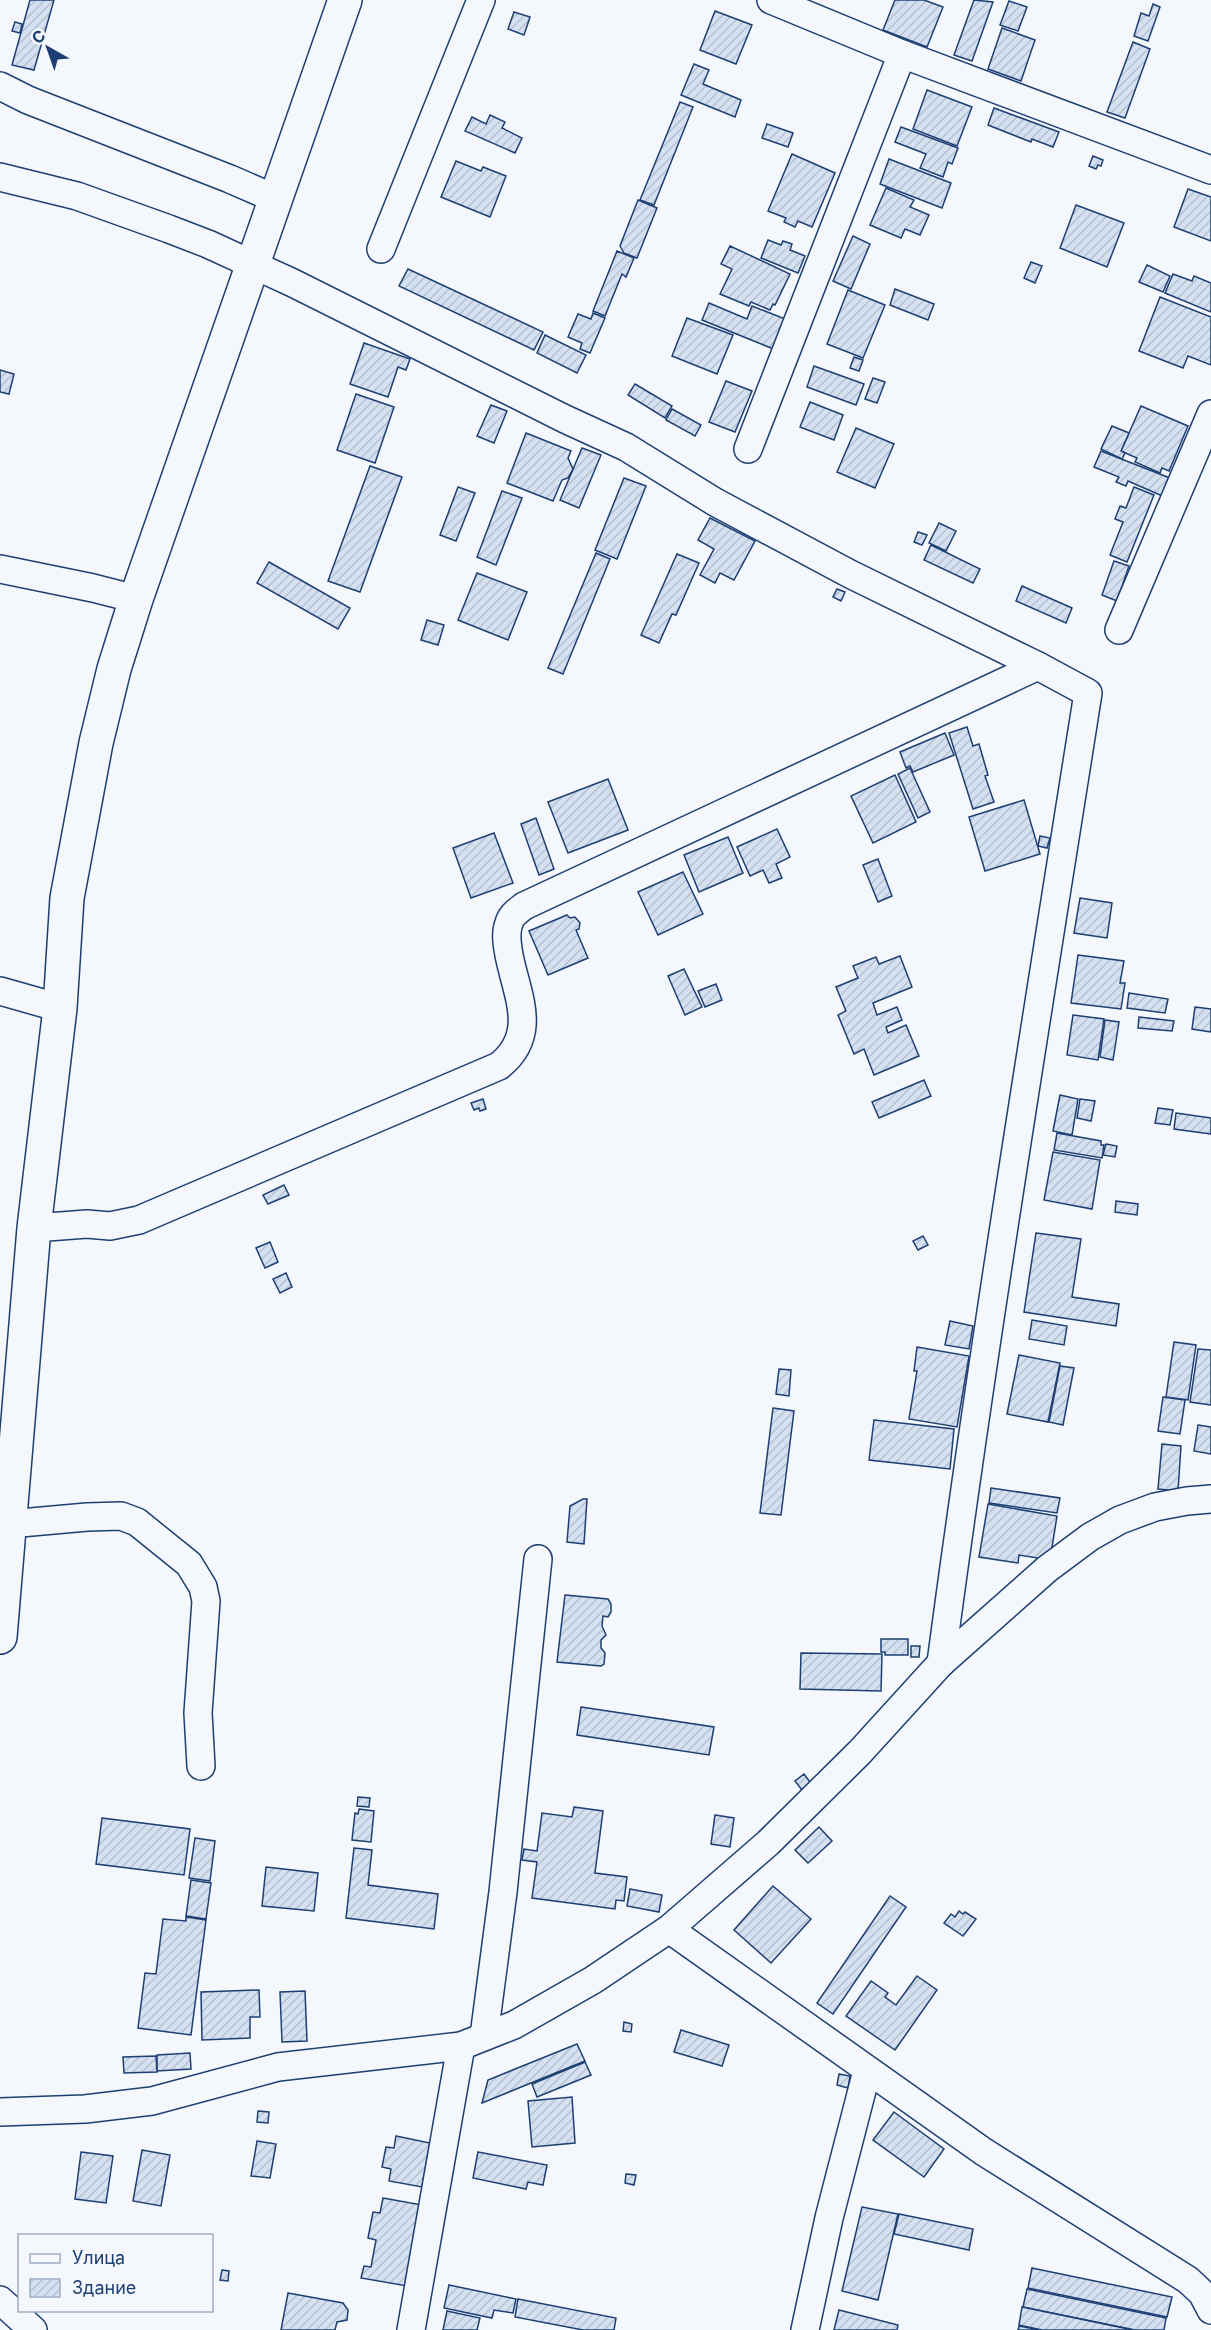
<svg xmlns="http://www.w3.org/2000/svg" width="1211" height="2330" viewBox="0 0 1211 2330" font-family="Inter,sans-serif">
  <defs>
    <pattern id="building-hatch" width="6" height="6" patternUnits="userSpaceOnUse" patternTransform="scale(1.5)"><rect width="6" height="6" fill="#d5e0f0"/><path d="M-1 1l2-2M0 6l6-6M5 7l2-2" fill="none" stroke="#b6c1d1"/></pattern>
  </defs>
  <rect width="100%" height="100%" fill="#f4f7fb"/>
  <g fill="url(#building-hatch)" stroke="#1d3f73" stroke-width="1.5">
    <polygon points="30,0 54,0 34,70 12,65"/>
    <polygon points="895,0 924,0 943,7 927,47 883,30"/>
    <polygon points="974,0 993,2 972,61 954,55"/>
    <polygon points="1009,1 1027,7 1018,31 1000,25"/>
    <polygon points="1153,4 1160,7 1148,41 1134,36 1141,13 1149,16"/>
    <polygon points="715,11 752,25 736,64 700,50"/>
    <polygon points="514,12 530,17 524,35 508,29"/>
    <polygon points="15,22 22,24 20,33 12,31"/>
    <polygon points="1002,28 1035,40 1021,81 988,69"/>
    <polygon points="1133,42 1150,49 1125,118 1107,112"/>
    <polygon points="694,64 709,70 703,84 741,100 735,117 681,95"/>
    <polygon points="927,90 972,107 957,146 913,129"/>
    <polygon points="680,102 693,107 654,205 640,200"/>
    <polygon points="994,108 1059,132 1053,147 1032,139 1031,142 988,125"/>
    <polygon points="490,115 505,122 502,128 522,138 515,153 465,131 472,117 486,124"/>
    <polygon points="767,124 793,133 788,147 762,138"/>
    <polygon points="901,127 958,148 952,164 948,162 943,177 920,168 926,154 895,142"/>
    <polygon points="792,154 835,173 812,227 798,221 795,227 784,222 786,218 768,211"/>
    <polygon points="1093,156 1103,160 1101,166 1098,165 1096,169 1089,166"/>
    <polygon points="889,159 951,183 942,208 880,184"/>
    <polygon points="456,161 481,171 483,167 506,176 490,217 441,197"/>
    <polygon points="886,188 914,200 910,207 929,215 920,235 905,229 901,238 870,225"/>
    <polygon points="1188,189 1211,197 1211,241 1174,227"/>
    <polygon points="638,200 657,208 637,258 624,253 620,246"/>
    <polygon points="1076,205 1124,223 1107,267 1060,248"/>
    <polygon points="853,236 870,244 851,289 833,281"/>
    <polygon points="768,240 781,245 783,241 792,244 790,250 805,256 798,273 761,258"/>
    <polygon points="730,246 790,274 775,305 773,304 770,310 751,302 749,306 720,294 732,269 721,264"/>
    <polygon points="617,251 634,258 626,277 622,274 605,316 593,311"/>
    <polygon points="1031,262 1042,266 1035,283 1024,278"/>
    <polygon points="1147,265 1170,276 1163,292 1139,282"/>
    <polygon points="408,269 543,332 534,350 399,286"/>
    <polygon points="1173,274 1192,281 1194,276 1211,283 1211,312 1165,293"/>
    <polygon points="895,289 934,304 928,320 890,305"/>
    <polygon points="848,290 885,305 863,358 827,344"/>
    <polygon points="1160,297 1211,317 1211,365 1188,356 1183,368 1139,351"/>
    <polygon points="709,303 747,319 752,306 793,322 776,350 702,320"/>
    <polygon points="593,313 605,318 590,353 580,349 582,343 568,337 578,314 591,319"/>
    <polygon points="687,318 733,335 717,374 672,356"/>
    <polygon points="545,335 586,355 577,373 537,353"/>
    <polygon points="364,343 410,359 406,370 398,367 388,397 350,384"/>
    <polygon points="854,357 863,360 859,371 850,368"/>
    <polygon points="814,366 864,384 856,405 807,387"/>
    <polygon points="0,370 14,374 9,394 0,392"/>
    <polygon points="873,378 885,382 877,403 865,399"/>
    <polygon points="726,381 752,391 735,432 709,422"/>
    <polygon points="635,384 672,406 665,418 628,395"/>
    <polygon points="356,394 394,407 375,463 337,450"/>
    <polygon points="810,402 843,415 834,440 800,427"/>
    <polygon points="491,405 507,411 494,443 477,436"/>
    <polygon points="1141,406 1188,426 1169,471 1162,468 1160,473 1135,462 1137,458 1121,451"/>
    <polygon points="672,409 701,425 695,436 666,420"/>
    <polygon points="1112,426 1129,433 1121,451 1125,453 1122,459 1101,449"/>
    <polygon points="856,428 894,444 875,488 837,472"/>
    <polygon points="526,433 571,451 568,458 573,469 568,478 562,480 553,501 507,483"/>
    <polygon points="582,448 601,455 579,508 560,500"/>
    <polygon points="1101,451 1175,480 1167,498 1128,481 1126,486 1116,482 1119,477 1094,467"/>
    <polygon points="370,466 402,477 360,592 328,581"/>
    <polygon points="624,478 646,486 617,559 595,550"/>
    <polygon points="458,487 475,493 456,541 440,535"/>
    <polygon points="1134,487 1154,495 1127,562 1110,555 1123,522 1115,519 1120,506 1126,508"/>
    <polygon points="502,491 522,498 496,565 477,557"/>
    <polygon points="710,518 755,541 734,580 720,573 715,583 700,575 714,549 698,540"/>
    <polygon points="939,523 956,531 946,551 929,543"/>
    <polygon points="918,532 927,535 922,545 914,542"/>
    <polygon points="931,545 980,569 973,583 924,560"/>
    <polygon points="596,553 610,559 563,674 548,668"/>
    <polygon points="677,554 699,563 676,615 672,614 659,643 641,635"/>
    <polygon points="1114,561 1129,566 1117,601 1102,595"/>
    <polygon points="269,562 350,608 338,629 257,583"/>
    <polygon points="477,573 527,592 508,640 458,620"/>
    <polygon points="1022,586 1072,608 1066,623 1016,601"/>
    <polygon points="837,589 845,592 841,601 833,597"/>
    <polygon points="427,620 444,625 438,645 421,640"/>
    <polygon points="967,727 973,746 979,744 988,775 985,776 994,802 973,809 949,733"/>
    <polygon points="945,733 954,755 913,772 910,766 906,768 900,752"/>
    <polygon points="910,768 930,812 918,818 898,774"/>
    <polygon points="895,775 916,822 873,843 851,796"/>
    <polygon points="608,779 628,830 568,853 548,802"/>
    <polygon points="1024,800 1040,854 985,871 969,817"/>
    <polygon points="536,818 554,869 539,875 521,824"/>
    <polygon points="777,829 790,857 776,864 782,878 769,883 763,870 750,876 737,847"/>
    <polygon points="494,833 513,883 471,898 453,848"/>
    <polygon points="1040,836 1050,838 1047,848 1038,846"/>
    <polygon points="728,837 743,873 699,892 684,855"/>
    <polygon points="878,859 892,896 878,902 863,865"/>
    <polygon points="683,872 703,914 658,935 638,892"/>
    <polygon points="1080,898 1112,903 1107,938 1074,933"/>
    <polygon points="567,915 570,918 575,917 580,923 579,929 576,930 588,958 548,975 529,931"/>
    <polygon points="1078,955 1124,961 1120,983 1125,983 1121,1009 1071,1003"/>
    <polygon points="900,956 912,987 873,1003 877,1015 897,1007 902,1020 886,1027 888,1033 906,1025 919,1056 874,1075 864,1049 854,1054 838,1015 846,1011 836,987 858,978 853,966 876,957 879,964"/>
    <polygon points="684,969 702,1007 685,1015 668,976"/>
    <polygon points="716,984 722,1000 705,1007 698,991"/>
    <polygon points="1129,993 1168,999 1165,1013 1127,1008"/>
    <polygon points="1195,1007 1211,1009 1211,1032 1192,1029"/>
    <polygon points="1073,1015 1104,1019 1098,1060 1067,1055"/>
    <polygon points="1139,1017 1174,1021 1172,1031 1138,1028"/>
    <polygon points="1105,1020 1119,1022 1113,1060 1100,1057"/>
    <polygon points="924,1080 931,1096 879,1118 872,1102"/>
    <polygon points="1060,1095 1078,1099 1072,1135 1053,1131"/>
    <polygon points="483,1099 486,1109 480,1111 479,1108 474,1110 471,1103"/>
    <polygon points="1080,1099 1095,1101 1091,1121 1077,1118"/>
    <polygon points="1158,1108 1173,1110 1170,1125 1155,1123"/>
    <polygon points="1176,1113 1211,1118 1211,1134 1174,1129"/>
    <polygon points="1057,1133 1101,1141 1101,1145 1104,1145 1102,1158 1054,1150"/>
    <polygon points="1106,1144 1117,1146 1115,1157 1103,1155"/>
    <polygon points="1053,1152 1100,1160 1092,1209 1044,1200"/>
    <polygon points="284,1185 289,1195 268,1204 263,1195"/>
    <polygon points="1116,1201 1138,1204 1137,1215 1115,1212"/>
    <polygon points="1036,1233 1081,1239 1072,1297 1119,1304 1116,1326 1024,1312"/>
    <polygon points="923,1236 928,1245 918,1250 913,1241"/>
    <polygon points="270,1242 278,1262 265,1268 256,1248"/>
    <polygon points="286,1273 292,1287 280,1293 273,1279"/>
    <polygon points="1032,1320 1067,1326 1064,1345 1029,1339"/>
    <polygon points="950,1321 973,1326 969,1349 945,1345"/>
    <polygon points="1174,1342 1196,1345 1188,1400 1166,1397"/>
    <polygon points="917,1347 969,1356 957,1427 909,1419 917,1371 914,1371"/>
    <polygon points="1198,1349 1211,1350 1211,1405 1190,1402"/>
    <polygon points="1019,1355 1060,1363 1048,1422 1007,1414"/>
    <polygon points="1060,1366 1074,1368 1063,1425 1049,1422"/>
    <polygon points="779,1369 791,1370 789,1396 776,1394"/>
    <polygon points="1163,1397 1185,1400 1180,1434 1158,1431"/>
    <polygon points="773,1408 794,1411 781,1515 760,1513"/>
    <polygon points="874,1420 954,1429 950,1469 869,1460"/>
    <polygon points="1198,1425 1211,1427 1211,1454 1194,1451"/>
    <polygon points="1162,1444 1181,1446 1178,1491 1158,1489"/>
    <polygon points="991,1488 1060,1498 1057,1513 989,1503"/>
    <polygon points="583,1499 587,1499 584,1544 567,1542 570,1506"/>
    <polygon points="988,1504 1057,1516 1050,1560 1019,1555 1018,1563 979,1557"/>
    <polygon points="565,1595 608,1599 611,1604 611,1612 608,1617 603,1616 602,1626 606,1635 601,1640 601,1648 605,1653 604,1664 601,1666 557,1662"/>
    <polygon points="881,1639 908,1639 908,1655 885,1655 885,1652 881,1652"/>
    <polygon points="911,1646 920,1646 919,1657 911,1657"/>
    <polygon points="801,1653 882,1654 881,1691 800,1689"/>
    <polygon points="581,1707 714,1727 709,1755 577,1735"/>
    <polygon points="804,1774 810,1782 802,1790 795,1781"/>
    <polygon points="358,1797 370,1798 369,1807 357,1806"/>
    <polygon points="574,1807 603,1811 595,1873 627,1877 624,1901 616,1900 615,1909 532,1898 537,1862 522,1860 524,1849 537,1851 542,1813 572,1817"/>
    <polygon points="359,1809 374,1811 371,1842 352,1840 355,1813 358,1814"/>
    <polygon points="715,1815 734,1818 730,1847 711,1844"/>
    <polygon points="102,1818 190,1829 184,1875 96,1864"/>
    <polygon points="819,1827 832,1841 808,1863 795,1850"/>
    <polygon points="195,1838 215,1841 210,1881 189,1878"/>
    <polygon points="354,1848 372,1850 368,1885 438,1894 434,1929 346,1918"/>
    <polygon points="266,1867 318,1873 314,1911 262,1906"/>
    <polygon points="191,1880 211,1883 206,1919 186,1916"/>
    <polygon points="773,1886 811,1919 771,1963 734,1930"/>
    <polygon points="630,1889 662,1895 659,1912 627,1906"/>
    <polygon points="890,1896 906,1907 833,2014 817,2003"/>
    <polygon points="959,1911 963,1914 965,1912 976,1919 963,1936 944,1923 951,1914 955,1917"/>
    <polygon points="186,1917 206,1920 191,2035 138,2028 145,1973 156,1974 163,1919 186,1921"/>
    <polygon points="917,1976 937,1990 895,2050 846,2016 871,1981 888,1993 885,1997 896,2005"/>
    <polygon points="259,1990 260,2017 250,2017 250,2038 202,2040 201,1992"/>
    <polygon points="305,1991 307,2041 282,2042 280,1992"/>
    <polygon points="624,2022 632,2024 631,2032 623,2031"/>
    <polygon points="681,2030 729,2045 722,2066 674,2052"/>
    <polygon points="577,2044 585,2061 482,2103 488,2080"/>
    <polygon points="190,2053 191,2069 157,2071 157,2055"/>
    <polygon points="156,2056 157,2072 124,2073 123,2057"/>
    <polygon points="585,2062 591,2075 537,2097 532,2084"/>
    <polygon points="839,2074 850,2076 848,2088 837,2085"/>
    <polygon points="572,2097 575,2143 532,2147 528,2101"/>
    <polygon points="258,2111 269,2112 268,2123 257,2122"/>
    <polygon points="894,2112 944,2149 924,2177 873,2140"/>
    <polygon points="396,2136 430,2143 422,2187 389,2181 391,2169 382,2167 386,2147 394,2148"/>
    <polygon points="257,2141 276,2144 270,2178 251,2176"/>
    <polygon points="142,2150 170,2155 161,2206 133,2201"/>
    <polygon points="81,2152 113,2156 106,2203 75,2199"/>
    <polygon points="478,2152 547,2165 543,2185 528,2182 526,2189 473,2178"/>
    <polygon points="626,2174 636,2175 634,2185 625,2183"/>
    <polygon points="383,2198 422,2205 407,2286 361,2278 364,2266 371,2267 376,2240 368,2238 373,2212 380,2213"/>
    <polygon points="862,2207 898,2214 878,2300 842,2291"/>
    <polygon points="899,2214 973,2229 969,2250 894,2234"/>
    <polygon points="1032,2268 1172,2297 1167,2317 1028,2288"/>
    <polygon points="222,2270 229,2271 228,2281 220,2280"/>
    <polygon points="449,2285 516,2299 513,2313 494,2310 492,2318 444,2308"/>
    <polygon points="1027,2289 1166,2318 1164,2330 1135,2330 1023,2307"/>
    <polygon points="288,2293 343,2303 348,2310 347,2320 337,2322 335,2330 281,2330"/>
    <polygon points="518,2299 616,2318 614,2330 583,2330 515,2317"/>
    <polygon points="1022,2307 1133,2330 1042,2330 1019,2325"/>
    <polygon points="839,2310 898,2325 897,2330 834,2330"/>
    <polygon points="447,2311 480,2318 477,2330 443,2330"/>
    <polygon points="1019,2326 1040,2330 1018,2330"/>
  </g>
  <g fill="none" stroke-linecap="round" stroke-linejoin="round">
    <defs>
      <g id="minor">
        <polyline points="771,0 902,54 1211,170"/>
        <polyline points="0,86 28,100 230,179 276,199"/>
        <path d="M0,177L77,196L169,229L208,244L293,283L565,419L626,447L715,502L850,574L1038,666L1088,693C1037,1016 984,1339 941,1663"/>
        <polyline points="381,249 481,0"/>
        <polyline points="748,449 902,54"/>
        <polyline points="0,569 93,588 136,599"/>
        <polyline points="1119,630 1211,414"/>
        <polyline points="0,991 60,1008"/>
        <path d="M34,1228L87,1224L110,1226L139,1220L499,1066C539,1034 517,996 509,955C507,944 505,933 509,923C511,915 519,910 524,906L1038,666"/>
        <polyline points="9,1524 87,1517 121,1516 137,1522 189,1564 203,1587 206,1601 198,1713 201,1766"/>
        <polyline points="669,1929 984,2152 1188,2280 1202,2293 1211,2310"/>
        <polyline points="484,2036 503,1892 538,1559"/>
        <polyline points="0,2112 85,2109 152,2101 278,2067 461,2046 514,2025 593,1980 669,1929 768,1843 860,1752 941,1663 1047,1569 1090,1537 1120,1520 1155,1507 1187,1501 1211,1499"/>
        <polyline points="0,2300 33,2330"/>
        <polyline points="411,2330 461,2046"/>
        <polyline points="805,2330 829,2218 867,2071"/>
      </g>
      <polyline id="highway" points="0,1637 34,1228 60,1008 67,898 96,743 114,669 136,599 345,0"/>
    </defs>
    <use href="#minor" stroke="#1d3f73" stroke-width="30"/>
    <use href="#highway" stroke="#1d3f73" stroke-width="36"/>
    <use href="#minor" stroke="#f4f7fb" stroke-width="27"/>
    <use href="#highway" stroke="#f4f7fb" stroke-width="33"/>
  </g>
  <rect x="18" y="2234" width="195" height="78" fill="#f4f7fb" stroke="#9eadc5" stroke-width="1.5"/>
  <rect x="30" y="2254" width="30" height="9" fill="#f4f7fb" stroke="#9eadc5" stroke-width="1.5"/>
  <text x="72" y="2264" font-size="18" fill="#1d3f73">Улица</text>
  <rect x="30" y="2279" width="30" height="18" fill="url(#building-hatch)" stroke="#9eadc5" stroke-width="1.5"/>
  <text x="72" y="2294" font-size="18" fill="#1d3f73">Здание</text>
  <g transform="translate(48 48) rotate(320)" stroke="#f4f7fb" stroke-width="4.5" paint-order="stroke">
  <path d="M0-4.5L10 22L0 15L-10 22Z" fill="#1d3f73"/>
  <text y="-9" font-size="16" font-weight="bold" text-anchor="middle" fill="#1d3f73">С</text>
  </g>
</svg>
